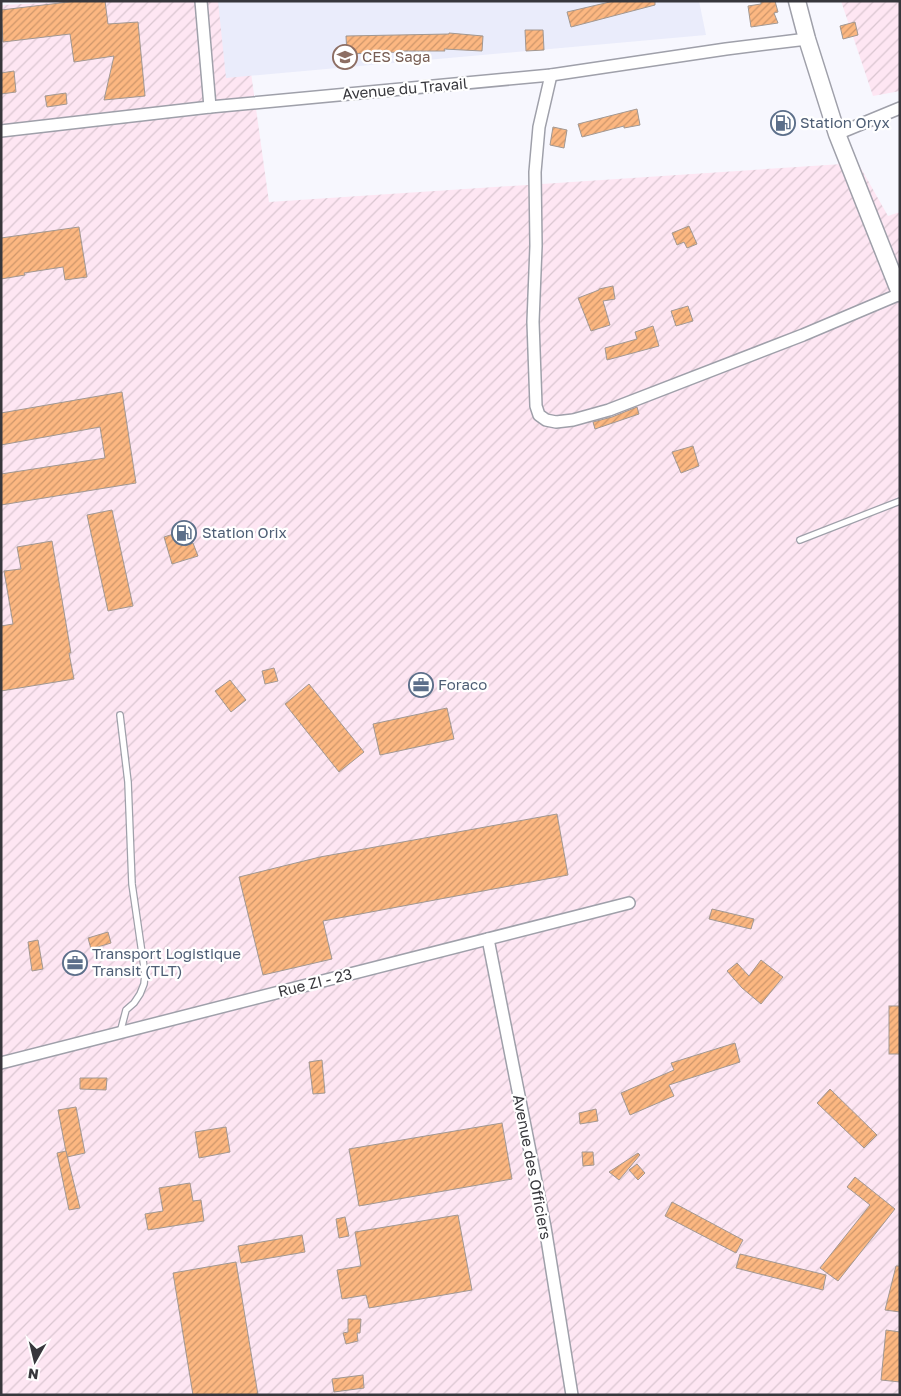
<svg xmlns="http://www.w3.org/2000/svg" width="901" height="1396" viewBox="0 0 901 1396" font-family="'Golos Text',sans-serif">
  <defs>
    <pattern id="industrial-furrows" width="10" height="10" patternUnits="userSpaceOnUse" patternTransform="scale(1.25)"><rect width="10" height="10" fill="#fee6f3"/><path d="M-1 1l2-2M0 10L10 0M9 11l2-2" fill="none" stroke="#dac6d1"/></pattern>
    <pattern id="building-hatch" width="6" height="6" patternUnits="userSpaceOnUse" patternTransform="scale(1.25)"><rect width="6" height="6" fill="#fcb781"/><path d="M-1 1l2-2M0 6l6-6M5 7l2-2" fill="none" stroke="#cd966b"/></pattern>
  </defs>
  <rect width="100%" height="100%" fill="#f7f7fe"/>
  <g fill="url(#industrial-furrows)">
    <polygon points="93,1 241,1 269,202 858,163 888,216 900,212 900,1395 1,1395 1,5"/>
    <polygon points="841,1 900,1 900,91 873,96"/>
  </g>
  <polygon fill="#eaecfb" points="218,1 699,1 706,35 226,78"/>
  <g fill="url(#building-hatch)" stroke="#a29892">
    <polygon points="77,1 105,1 108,24 138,22 145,96 104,100 114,56 74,62 70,34 3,42 1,10"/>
    <polygon points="614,1 655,1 655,5 571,27 567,12"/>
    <polygon points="761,1 775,1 778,12 774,13 778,23 751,27 748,6 761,4"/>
    <polygon points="855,22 858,35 843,39 840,26"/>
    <polygon points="525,30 543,30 544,50 526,51"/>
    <polygon points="449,33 483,36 482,51 444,49 445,51 399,51 399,52 347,54 346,36 449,34"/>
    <polygon points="14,71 16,92 1,94 1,73"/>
    <polygon points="66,93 67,104 47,107 45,96"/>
    <polygon points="637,109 640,125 624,128 624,126 582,137 578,124"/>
    <polygon points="553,127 567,130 564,148 550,145"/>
    <polygon points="689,226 697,244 687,248 684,242 677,245 672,233"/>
    <polygon points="79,227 87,277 65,280 63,267 24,273 25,275 1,279 1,238"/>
    <polygon points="613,286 615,299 603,301 610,325 591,331 578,298 599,290 599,289"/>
    <polygon points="688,306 693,321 676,326 671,311"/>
    <polygon points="653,326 659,346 607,360 605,348 637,339 635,332"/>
    <polygon points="122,392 136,483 1,505 1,474 105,458 100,427 1,445 1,413"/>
    <polygon points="637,407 639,414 595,429 593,422 612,417"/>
    <polygon points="693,446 699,466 681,473 672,452"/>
    <polygon points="112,510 133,606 108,611 87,515"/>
    <polygon points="180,532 185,546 193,543 198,556 172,564 164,537"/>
    <polygon points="52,541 71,653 69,653 74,679 1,691 1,626 13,624 4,571 21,569 17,547"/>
    <polygon points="274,668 278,681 265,684 262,671"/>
    <polygon points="230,680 246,700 231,712 215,691"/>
    <polygon points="309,684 364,752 339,772 285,704"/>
    <polygon points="447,708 454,739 380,755 373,724"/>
    <polygon points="557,814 568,875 323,921 332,959 263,975 239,877 320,857"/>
    <polygon points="712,909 754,919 751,929 709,919"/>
    <polygon points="108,932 111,943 91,949 88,938"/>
    <polygon points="38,940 43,969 32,971 28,942"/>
    <polygon points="761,960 783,977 761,1004 742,988 727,971 737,963 749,976"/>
    <rect x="889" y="1006" width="11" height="48"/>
    <polygon points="735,1043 740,1062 669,1085 674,1096 630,1115 621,1093 674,1070 671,1063"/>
    <polygon points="322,1060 325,1093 313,1094 309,1062"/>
    <polygon points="80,1078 107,1078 106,1090 80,1089"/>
    <polygon points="830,1089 877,1135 864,1148 817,1103"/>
    <polygon points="76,1107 85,1153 67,1157 58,1110"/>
    <polygon points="596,1109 598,1121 580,1124 579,1113"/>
    <polygon points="502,1123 512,1179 359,1206 349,1149"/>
    <polygon points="226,1127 230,1152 199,1158 195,1132"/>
    <polygon points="66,1151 80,1208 69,1210 57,1153"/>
    <polygon points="582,1152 593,1152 594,1165 583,1166"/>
    <polygon points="638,1153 640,1155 619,1180 609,1172"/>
    <polygon points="637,1164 645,1173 638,1180 629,1170"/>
    <polygon points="855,1177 895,1209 838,1281 820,1268 870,1205 847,1187"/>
    <polygon points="190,1183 193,1201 201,1200 204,1221 148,1230 145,1214 163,1211 159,1188"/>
    <polygon points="672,1202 743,1240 736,1253 665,1216"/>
    <polygon points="458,1215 472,1290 369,1308 366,1295 342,1299 337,1270 361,1266 355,1232"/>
    <polygon points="345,1217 349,1236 339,1238 336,1219"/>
    <polygon points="302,1235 305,1252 241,1263 238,1246"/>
    <polygon points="740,1254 826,1275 823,1290 736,1268"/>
    <polygon points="236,1262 258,1395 193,1395 173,1273"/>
    <polygon points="896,1266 900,1266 900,1312 885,1310"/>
    <polygon points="348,1319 361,1319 360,1333 357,1333 358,1341 346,1344 343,1333 348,1332"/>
    <polygon points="886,1330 900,1332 900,1382 881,1380"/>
    <polygon points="363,1375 364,1388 334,1392 332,1379"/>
  </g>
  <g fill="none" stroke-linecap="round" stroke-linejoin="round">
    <defs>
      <g id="service">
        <polyline points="800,540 900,501"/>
        <polyline points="120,1033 126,1010 134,1003 140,994 144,984 145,974 132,884 128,782 120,715"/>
      </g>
      <g id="minor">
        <polyline points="201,1 210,107"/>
        <polyline points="551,75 539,127 535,172 536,246 533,322 536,406 539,415 546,420 556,422 573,420 609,410 803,335 900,294"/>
        <polyline points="1,131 210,107 551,75 726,49 807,39"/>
        <polyline points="837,134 900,108"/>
        <polyline points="488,939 545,1227 572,1395"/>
        <polyline points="1,1063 629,903"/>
      </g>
      <polyline id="secondary" points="797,1 807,39 837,134 900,293"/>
    </defs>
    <use href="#service" stroke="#9fa0aa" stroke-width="8"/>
    <use href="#minor" stroke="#9fa0aa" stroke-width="14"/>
    <use href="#secondary" stroke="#9fa0aa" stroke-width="19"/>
    <use href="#service" stroke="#fff" stroke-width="5.5"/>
    <use href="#minor" stroke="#fff" stroke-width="11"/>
    <use href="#secondary" stroke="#fff" stroke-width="16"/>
  </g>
  <defs>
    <symbol id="school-ring" viewBox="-11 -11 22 22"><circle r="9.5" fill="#fff" stroke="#8d6e63" stroke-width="1.5"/><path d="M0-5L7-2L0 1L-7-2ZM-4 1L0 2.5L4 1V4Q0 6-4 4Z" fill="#8d6e63"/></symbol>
    <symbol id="fuel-ring" viewBox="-11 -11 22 22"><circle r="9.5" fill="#fff" stroke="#5c6f8a" stroke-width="1.5"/><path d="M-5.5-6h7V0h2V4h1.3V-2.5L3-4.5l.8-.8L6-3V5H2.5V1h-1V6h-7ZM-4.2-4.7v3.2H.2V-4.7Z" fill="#5c6f8a"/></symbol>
    <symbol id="office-ring" viewBox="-11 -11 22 22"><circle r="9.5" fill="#fff" stroke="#5c6f8a" stroke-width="1.5"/><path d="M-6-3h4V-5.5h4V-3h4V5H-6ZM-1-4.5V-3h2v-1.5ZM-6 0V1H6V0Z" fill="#5c6f8a"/></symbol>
  </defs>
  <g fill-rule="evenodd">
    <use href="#school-ring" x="331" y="43" width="28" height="28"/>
    <use href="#fuel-ring" x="769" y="109" width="28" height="28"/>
    <use href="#fuel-ring" x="170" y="519" width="28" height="28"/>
    <use href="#office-ring" x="407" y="671" width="28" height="28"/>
    <use href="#office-ring" x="61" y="949" width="28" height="28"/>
  </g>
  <g text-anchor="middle" stroke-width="4.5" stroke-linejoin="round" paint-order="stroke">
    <g font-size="15" fill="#785e54" stroke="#fff" text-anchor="start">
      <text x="362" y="62">CES Saga</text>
    </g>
    <g font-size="15" fill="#37373c" stroke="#fff">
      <text transform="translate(405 89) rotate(-5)" y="5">Avenue du Travail</text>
      <text transform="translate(315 983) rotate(-14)" y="5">Rue ZI - 23</text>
      <text transform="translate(532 1167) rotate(79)" y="5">Avenue des Officiers</text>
    </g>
    <g font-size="15" fill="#4e5e75" stroke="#fff" text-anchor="start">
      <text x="800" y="128">Station Oryx</text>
      <text x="202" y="538">Station Orix</text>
      <text x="438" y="690">Foraco</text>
      <text x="92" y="959">Transport Logistique<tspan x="92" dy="17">Transit (TLT)</tspan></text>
    </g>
  </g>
  <rect width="901" height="1396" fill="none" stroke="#37373c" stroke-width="5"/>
  <g transform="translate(35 1361) rotate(188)" stroke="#ffffff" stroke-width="4" paint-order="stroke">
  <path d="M0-4L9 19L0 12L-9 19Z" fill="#37373c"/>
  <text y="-8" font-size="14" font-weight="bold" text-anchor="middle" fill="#37373c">N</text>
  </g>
</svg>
